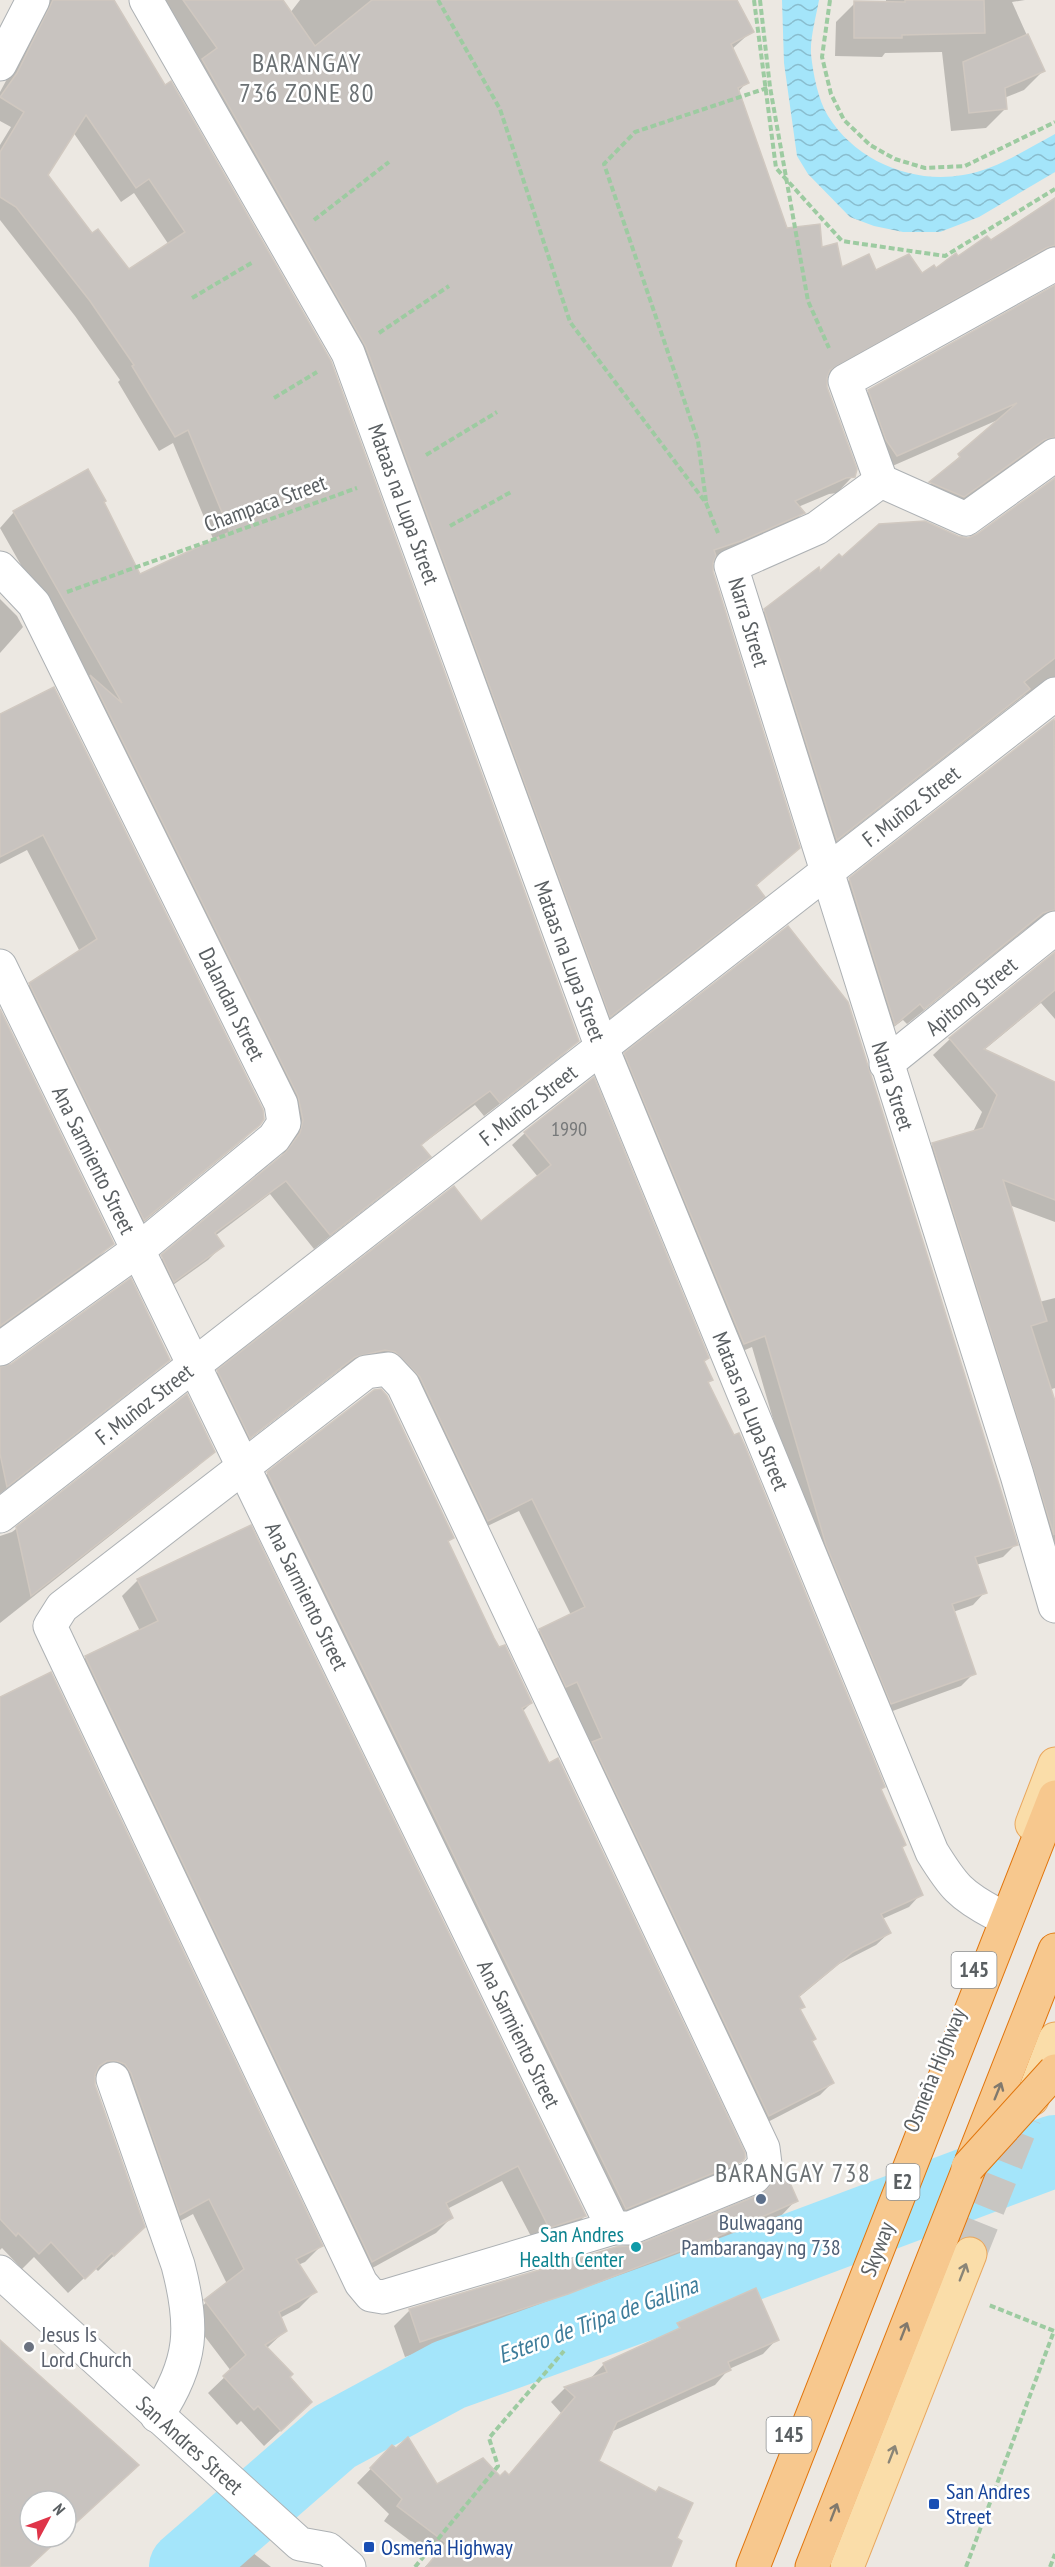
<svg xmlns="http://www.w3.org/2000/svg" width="1055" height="2567" viewBox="0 0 1055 2567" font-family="'PT Sans Narrow',sans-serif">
  <defs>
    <pattern id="water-waves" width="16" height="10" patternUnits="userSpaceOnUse" patternTransform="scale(1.5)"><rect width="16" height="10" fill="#a4e5fa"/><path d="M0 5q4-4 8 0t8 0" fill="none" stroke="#89bdce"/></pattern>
  </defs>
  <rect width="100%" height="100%" fill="#ece8e2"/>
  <path fill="url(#water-waves)" d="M782,0H819C816,17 810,38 811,54C813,73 818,100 828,116C856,161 912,184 963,175C995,170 1027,149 1055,134V172L979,217L940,232H903L874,226L850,217L808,174L797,156L784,63Z"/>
  <g fill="#0003" fill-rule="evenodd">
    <path d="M46,0H112L578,1040L563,1055L484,1116L475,1105L448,1125L420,1146L429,1157L414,1171L314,1249L270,1194L215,1236L222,1246L208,1260L159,1295L147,1271L279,1159L285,1150L86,680L0,528L14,512L102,503L139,576L214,541L173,443L159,451L118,382L120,380L75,316L0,220V145L11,127L0,121V92L36,25ZM73,132L121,202L134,193L169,245L128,271L92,235L46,175Z"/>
    <polygon points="155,0 253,0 290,13 300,0 735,0 752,31 732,49 747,82 738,92 786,229 821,249 841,270 921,275 991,242 1055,202 1055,271 1028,264 826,376 826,387 853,476 837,493 829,494 798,507 803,513 787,529 712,561 712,572 798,847 755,887 763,896 746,913 594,1031 350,363"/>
    <polygon points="886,0 1025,0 1012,2 1043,71 1024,90 1004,98 1005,109 986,128 951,131 942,52 885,53 882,57 835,56 836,22 855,3 886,3"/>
    <polygon points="1055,287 1055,462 946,513 914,499 1000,419 881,471 852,407 869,391"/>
    <polygon points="1055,480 1055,702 1034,691 1025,695 820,855 749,627 765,610 842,559 958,538 969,539 978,536"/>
    <polygon points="0,599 17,616 23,627 0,653"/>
    <polygon points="0,716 259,1124 242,1141 128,1235 14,1000 30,984 80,952 27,850 0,864"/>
    <polygon points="1055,720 1055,936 1034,925 1026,929 907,1024 903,1020 878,1039 833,896 850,879"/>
    <polygon points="1055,954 1055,1019 1041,1003 984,1050 1055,1084 1055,1222 1009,1205 1039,1302 1055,1298 1055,1388 994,1407 917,1161 933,1144 973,1132 982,1112 933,1055 950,1039"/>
    <polygon points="0,1014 112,1244 96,1260 0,1329"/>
    <polygon points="625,1054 1016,1544 1003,1557 976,1565 985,1592 973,1605 953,1612 974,1673 961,1686 879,1716 814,1559 752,1347 731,1356 612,1067"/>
    <polygon points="593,1080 707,1358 703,1363 711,1380 707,1384 905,1845 901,1848 921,1894 909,1907 882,1919 889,1933 876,1945 839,1964 798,1998 803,2007 799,2010 811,2042 832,2083 820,2095 756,2128 527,1642 540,1630 571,1615 519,1511 475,1532 372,1362 341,1369 237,1449 206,1384 218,1372 481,1223 538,1177 512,1145 525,1133"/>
    <polygon points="168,1359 152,1375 0,1494 0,1369"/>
    <polygon points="187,1396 213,1451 197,1467 0,1623 0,1536 12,1532"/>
    <polygon points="1055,1439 1055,1557 1012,1463 1028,1447"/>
    <polygon points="268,1473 452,1537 447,1542 499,1649 531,1703 522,1712 744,2158 726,2176 611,2224 252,1489"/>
    <polygon points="138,1580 585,2216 569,2232 534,2242 502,2181 447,2209 452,2217 436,2233 356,2277 70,1673 86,1657 140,1631 122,1596"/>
    <polygon points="0,1699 321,2246 305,2262 298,2265 315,2292 299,2308 280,2318 285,2331 267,2348 288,2377 294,2418 264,2446 241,2421 237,2425 208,2393 231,2371 190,2317 227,2284 193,2214 164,2230 100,2076 93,2076 94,2085 127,2243 98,2271 95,2268 68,2293 34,2257 22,2269 2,2248 0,2250"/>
    <polygon points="783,2170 796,2200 781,2216 704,2250 552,2308 405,2357 394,2326 410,2310 637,2247 764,2193 768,2184"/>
    <polygon points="678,2324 777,2339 763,2354 729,2369 715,2385 611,2432 597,2461 655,2493 659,2489 675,2539 669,2567 425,2567 433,2558 384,2521 389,2514 357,2483 392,2447 436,2486 508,2476 561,2413 551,2402 565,2388 589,2380 604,2364 666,2336"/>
    <polygon points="239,2542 271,2567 216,2567"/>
  </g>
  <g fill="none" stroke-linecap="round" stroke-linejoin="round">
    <polyline stroke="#a4e5fa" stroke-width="72" points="185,2567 334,2437 449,2375 673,2294 1055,2151"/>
  </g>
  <g fill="#c8c3bf" stroke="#d0c8c0" stroke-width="1.5" fill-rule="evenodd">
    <path d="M53,0H114L165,85L171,81L331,361L579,1041L500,1103L490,1091L464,1110L421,1145L431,1157L330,1235L286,1181L215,1233L224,1246L174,1282L161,1255L286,1152L300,1133L303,1120L298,1096L90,675L122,703L13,511L88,469L106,501L104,502L140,574L230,532L188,430L175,437L132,366L134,365L90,301L16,207L0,197V152L24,112L0,97L17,73ZM86,115L136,188L149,179L185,232L129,269L98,229L92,233L48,175Z"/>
    <polygon points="183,0 283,0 315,46 372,0 737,0 754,32 731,44 749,83 738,88 787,228 820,224 822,247 837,243 842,267 869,254 876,270 909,254 922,273 934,265 936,268 956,253 958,256 987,236 991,240 1055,198 1055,245 1046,248 830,370 827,378 827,387 857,469 855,477 846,478 795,501 805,513 741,541 714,550 716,556 713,563 713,572 800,848 756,885 765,897 610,1017 366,347 202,59 217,48"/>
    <polygon points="905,0 984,0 985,33 902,35 902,38 854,38 854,1 905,2"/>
    <polygon points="1028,34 1045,71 1005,88 1007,109 969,113 963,62"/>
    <polygon points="1055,285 1055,437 1044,440 964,497 929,482 960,457 958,454 1017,403 897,456 886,440 868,390"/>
    <polygon points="1055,478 1055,658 1024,682 1030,689 837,840 764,609 819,567 820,571 839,554 842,557 879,524 925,521 958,536 968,538 977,534"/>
    <polygon points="54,687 263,1110 264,1119 260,1125 144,1220 29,983 97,939 43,835 0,857 0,714"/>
    <polygon points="1054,719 1055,910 1043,913 924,1009 920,1004 895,1025 849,878"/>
    <polygon points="788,926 848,1002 1018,1545 975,1557 987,1593 952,1604 976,1674 891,1704 826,1545 765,1336 744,1344 624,1053"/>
    <polygon points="1055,952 1055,990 984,1049 1055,1082 1055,1200 1003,1180 1047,1321 1031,1326 1055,1401 1054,1535 932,1143 983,1128 997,1095 949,1038"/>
    <polygon points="0,1009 114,1244 0,1326"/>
    <polygon points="594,1077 709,1358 704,1361 713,1380 708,1382 734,1435 739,1433 745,1446 885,1787 881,1789 906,1845 902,1847 923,1895 881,1914 891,1933 853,1952 799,1996 805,2007 800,2009 816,2039 812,2041 834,2083 769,2116 592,1742 602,1738 577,1682 566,1687 539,1629 585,1607 532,1499 488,1521 420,1377 395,1352 385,1350 355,1357 250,1438 217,1370 454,1186 481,1221 551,1165 524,1132"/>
    <polygon points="131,1278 170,1360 7,1487 0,1454 0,1367 11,1364"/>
    <polygon points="381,1389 387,1396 454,1538 448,1541 494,1638 499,1647 505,1645 532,1703 522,1708 549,1763 558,1758 745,2153 745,2158 743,2161 626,2209 267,1472 374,1390"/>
    <polygon points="187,1394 215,1452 31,1596 16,1527"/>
    <polygon points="251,1525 586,2216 549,2228 518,2166 446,2203 453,2218 372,2262 85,1656 158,1621 137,1579"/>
    <polygon points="51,1672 323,2246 296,2259 317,2292 279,2312 287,2331 265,2345 293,2374 290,2377 312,2402 281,2431 258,2406 254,2410 223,2376 246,2355 204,2300 244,2269 209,2199 180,2215 131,2073 125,2064 117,2061 107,2061 99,2066 95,2075 95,2085 145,2227 114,2256 112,2253 85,2279 51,2242 39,2254 18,2233 16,2236 0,2219 0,1697"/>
    <polygon points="783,2167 798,2201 721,2235 568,2294 420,2342 409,2309 616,2247 637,2245 761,2194 779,2176"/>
    <polygon points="756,2288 779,2340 728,2362 731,2370 617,2422 599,2461 656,2492 659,2487 693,2503 677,2538 682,2541 671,2567 426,2567 446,2543 397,2506 402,2499 370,2468 392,2445 396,2448 408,2437 437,2484 483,2458 500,2476 505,2471 509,2475 575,2397 564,2387 607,2372 603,2363 680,2328 677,2323"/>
    <polygon points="0,2340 139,2465 66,2532 66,2501 30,2501 30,2537 61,2537 29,2567 0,2567"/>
  </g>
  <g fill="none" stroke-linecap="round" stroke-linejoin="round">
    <polyline stroke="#c8c6c2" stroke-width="33" stroke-dasharray="33 16" stroke-linecap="butt" points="970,2254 1025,2117"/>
    <defs>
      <g id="minor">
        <path d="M146,0L348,353L602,1048L932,1852C953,1886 960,1895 996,1914"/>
        <polyline points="0,64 33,0"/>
        <polyline points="1055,264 845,381 881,481 966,519 1055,455"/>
        <polyline points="881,481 817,528 731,566 1017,1475 1055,1606"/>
        <polyline points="0,568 34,604 281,1104 284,1123 274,1138 138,1250 0,1349"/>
        <polyline points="0,966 613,2228"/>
        <polyline points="886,1064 1055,928"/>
        <polygon points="388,1369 403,1385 763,2148 765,2164 754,2177 630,2228 613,2228 383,2297 371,2295 361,2283 50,1626 62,1607 366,1372"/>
        <polyline points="0,1516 1055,694"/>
        <path d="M113,2079L178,2265C194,2326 193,2362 157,2416"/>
        <polyline points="0,2272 300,2544 328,2549 349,2567"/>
      </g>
      <g id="major">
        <polyline points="1032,1824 1055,1764"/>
        <polyline points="1032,2099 1055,2039"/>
        <polyline points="847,2567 970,2254"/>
      </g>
      <g id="highway">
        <polyline points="753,2567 1055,1797"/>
        <polyline points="812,2567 1055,1950"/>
      </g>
    </defs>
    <use href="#minor" stroke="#adb1b4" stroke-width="35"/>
    <use href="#major" stroke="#e9a75e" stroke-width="35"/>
    <use href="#highway" stroke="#e1750c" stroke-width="35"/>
    <g stroke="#9dcba1" stroke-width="4" stroke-dasharray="6 3" stroke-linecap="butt">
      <polyline points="438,0 500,109 570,322 706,503 718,533"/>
      <polyline points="754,0 776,168 842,241 945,256 1055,189"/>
      <polyline points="760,0 770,87 808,301 829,348"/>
      <polyline points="830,0 822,57 831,94 844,120 870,145 895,159 925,168 965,166 1055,122"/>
      <polyline points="314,220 389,162"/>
      <polyline points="192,298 253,262"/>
      <polyline points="379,333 449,286"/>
      <polyline points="274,398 317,372"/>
      <polyline points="426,455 497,412"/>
      <polyline points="706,501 698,441 604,164 635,132 770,87"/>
      <polyline points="450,526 511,492"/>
      <polyline points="67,592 357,488"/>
      <polyline points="415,2567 498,2466 489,2438 564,2351"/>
      <polyline points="966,2567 1054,2331 989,2305"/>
      <polyline points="1050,2567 1055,2554"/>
    </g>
    <use href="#minor" stroke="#fff" stroke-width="33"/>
    <use href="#major" stroke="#fadda9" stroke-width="33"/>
    <use href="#highway" stroke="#f7c88e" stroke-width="33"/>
    <defs>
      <polyline id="highway-bridge" points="968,2167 1055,2071"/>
    </defs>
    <use href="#highway-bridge" stroke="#e1750c" stroke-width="35" stroke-linecap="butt"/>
    <use href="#highway-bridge" stroke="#f7c88e" stroke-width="33"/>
  </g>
  <defs><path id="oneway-shaft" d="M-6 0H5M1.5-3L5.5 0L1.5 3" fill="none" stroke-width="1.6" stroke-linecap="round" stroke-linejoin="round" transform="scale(1.5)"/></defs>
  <g stroke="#81796d">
    <use href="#oneway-shaft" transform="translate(998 2091) rotate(-68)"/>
    <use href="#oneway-shaft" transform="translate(904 2331) rotate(-69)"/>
    <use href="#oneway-shaft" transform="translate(834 2512) rotate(-69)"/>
  </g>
  <g stroke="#8a8577">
    <use href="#oneway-shaft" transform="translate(963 2272) rotate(-69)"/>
    <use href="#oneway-shaft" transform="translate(892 2454) rotate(-69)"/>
  </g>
  <circle fill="#5c6f8a" stroke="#fff" stroke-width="2" cx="761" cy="2199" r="6"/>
  <circle fill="#0f9aa8" stroke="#fff" stroke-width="2" cx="636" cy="2247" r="6"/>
  <circle fill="#6b7280" stroke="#fff" stroke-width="2" cx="29" cy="2347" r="6"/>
  <g fill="#1a4fb4" stroke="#fff" stroke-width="2">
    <rect x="928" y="2498" width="12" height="12" rx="3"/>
    <rect x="363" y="2541" width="12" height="12" rx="3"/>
  </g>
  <g text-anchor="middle" stroke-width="5" stroke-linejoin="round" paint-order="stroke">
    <g font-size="20" fill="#767879">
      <text x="569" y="1136">1990</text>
    </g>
    <g fill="#fff" stroke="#8c8f91" stroke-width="1.5">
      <rect x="951.5" y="1952" width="45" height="36" rx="4.5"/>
      <rect x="886.5" y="2164" width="33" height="36" rx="4.5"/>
      <rect x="766.5" y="2417" width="45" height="36" rx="4.5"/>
    </g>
    <g font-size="21" font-weight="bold" fill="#5a5f62">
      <text x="974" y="1977">145</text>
      <text x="903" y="2189">E2</text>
      <text x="789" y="2442">145</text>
    </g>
    <g font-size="22" fill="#5a5f62" stroke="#fff">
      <text transform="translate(265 503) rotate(-20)" y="8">Champaca Street</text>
      <text transform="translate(404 504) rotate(70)" y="8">Mataas na Lupa Street</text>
      <text transform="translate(749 622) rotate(73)" y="8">Narra Street</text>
      <text transform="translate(911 806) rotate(-38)" y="8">F. Muñoz Street</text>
      <text transform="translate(570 961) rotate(70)" y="8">Mataas na Lupa Street</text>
      <text transform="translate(971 996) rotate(-39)" y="8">Apitong Street</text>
      <text transform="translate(232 1004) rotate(64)" y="8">Dalandan Street</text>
      <text transform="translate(893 1086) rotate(72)" y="8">Narra Street</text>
      <text transform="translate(528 1105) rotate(-38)" y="8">F. Muñoz Street</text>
      <text transform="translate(94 1160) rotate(64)" y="8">Ana Sarmiento Street</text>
      <text transform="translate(144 1404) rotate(-38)" y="8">F. Muñoz Street</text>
      <text transform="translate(751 1411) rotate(68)" y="8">Mataas na Lupa Street</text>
      <text transform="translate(307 1596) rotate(64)" y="8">Ana Sarmiento Street</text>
      <text transform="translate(519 2034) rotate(64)" y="8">Ana Sarmiento Street</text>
      <text transform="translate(934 2070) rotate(-68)" y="8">Osmeña Highway</text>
      <text transform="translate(877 2249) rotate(-69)" y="8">Skyway</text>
      <text transform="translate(190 2445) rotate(42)" y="8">San Andres Street</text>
    </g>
    <g font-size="22" fill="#4e5e75" stroke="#fff">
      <text x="761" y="2230">Bulwagang<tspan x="761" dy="25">Pambarangay ng 738</tspan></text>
    </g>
    <g font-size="22" fill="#0d838f" stroke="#fff" text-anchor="end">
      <text x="624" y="2242">San Andres<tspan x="624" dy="25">Health Center</tspan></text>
    </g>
    <g font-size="22" fill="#5b616d" stroke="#fff" text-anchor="start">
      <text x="41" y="2342">Jesus Is<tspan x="41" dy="25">Lord Church</tspan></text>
    </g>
    <g font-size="22" fill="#164399" stroke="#fff" text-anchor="start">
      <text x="946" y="2499">San Andres<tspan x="946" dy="25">Street</tspan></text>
      <text x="381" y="2555">Osmeña Highway</text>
    </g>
    <g font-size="24" font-style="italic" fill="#3d7c9a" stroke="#fff">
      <text transform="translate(598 2320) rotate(-20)" y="8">Estero de Tripa de Gallina</text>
    </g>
    <g font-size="26" letter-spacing="1.5" fill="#6b7174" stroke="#fff">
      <text x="307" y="72">BARANGAY<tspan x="307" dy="30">736 ZONE 80</tspan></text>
      <text x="793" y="2182">BARANGAY 738</text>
    </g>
  </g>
  <g transform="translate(48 2519) rotate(49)"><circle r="28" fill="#ffffff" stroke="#bdbfc0" stroke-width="1.5"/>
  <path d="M0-4.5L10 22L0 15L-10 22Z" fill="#df3549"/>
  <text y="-9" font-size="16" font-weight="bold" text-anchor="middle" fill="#5a5f62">N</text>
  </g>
</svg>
